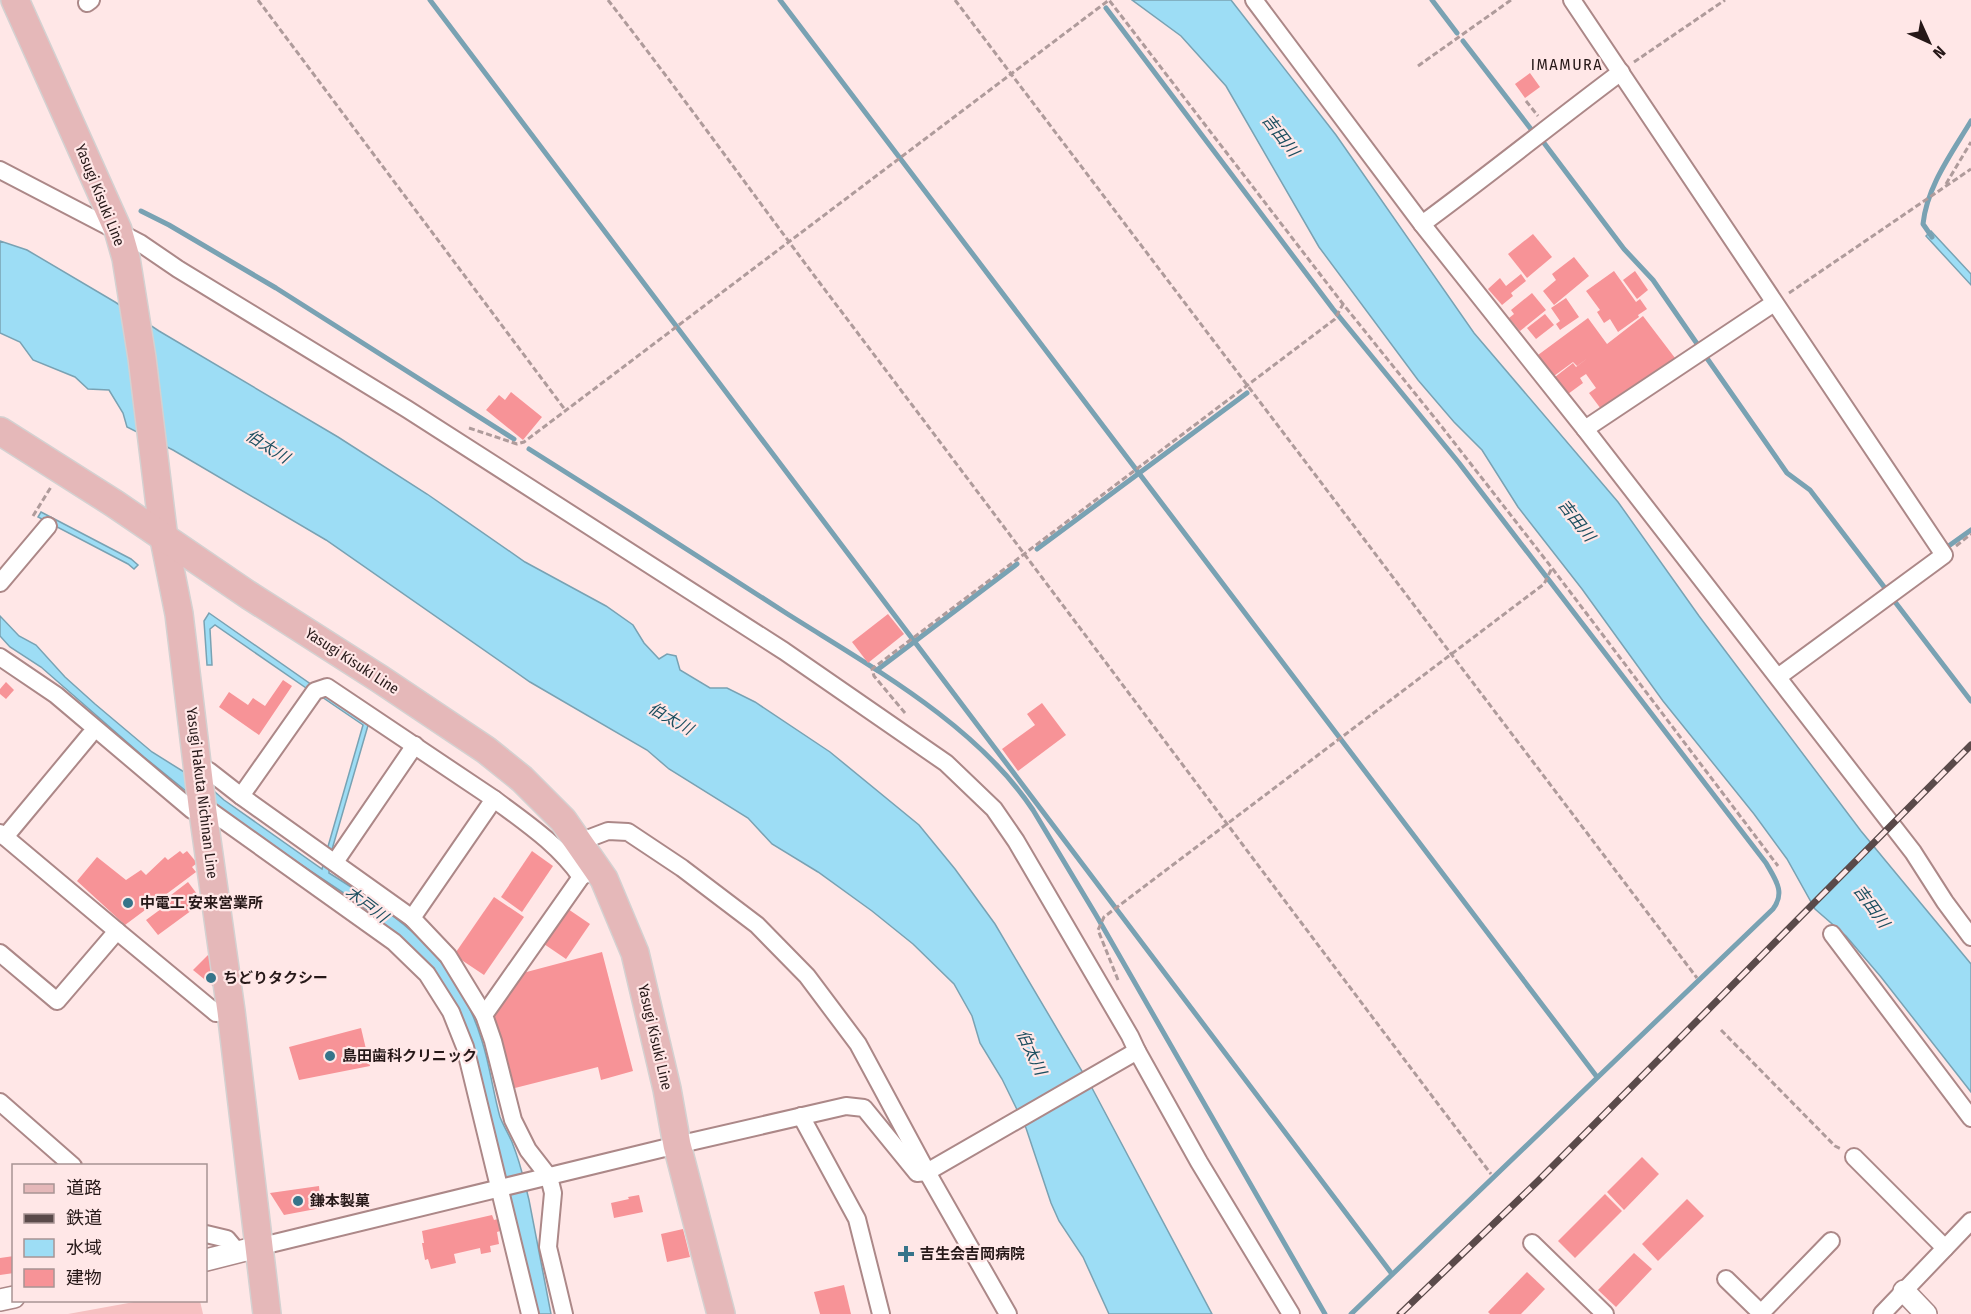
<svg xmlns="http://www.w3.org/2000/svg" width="1971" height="1314" viewBox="0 0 1971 1314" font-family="'Fira Sans Condensed','Noto Sans JP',sans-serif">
  <rect width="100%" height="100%" fill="#ffe7e7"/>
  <polygon fill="#f6c0c1" points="145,1300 200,1301 203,1314 68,1314"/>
  <g fill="#9dddf5" stroke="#79a2b3" stroke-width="1.5">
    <polygon points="1132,0 1231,0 1336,135 1474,333 1618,502 1699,616 1861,831 1971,964 1971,1092 1881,977 1846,936 1815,909 1787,859 1754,814 1663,701 1582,589 1518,507 1482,450 1454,422 1418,380 1319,247 1226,86 1181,36"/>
    <polygon points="1931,231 1971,274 1971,285 1926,236"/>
    <polygon points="0,241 27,250 115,302 159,331 338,437 427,494 525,562 606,606 633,625 644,643 659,659 667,654 676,656 680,670 710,688 727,688 755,702 830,752 919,825 955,869 995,924 1092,1088 1212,1314 1109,1314 1083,1257 1059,1221 1051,1203 1026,1128 1002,1079 980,1043 972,1016 954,984 913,944 872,911 818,872 772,844 748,818 669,769 647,750 530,682 326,540 173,450 127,427 123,413 109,390 88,389 75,377 33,360 20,342 0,333"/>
    <polygon points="41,512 131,559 138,565 134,569 128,564 38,517"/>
    <polygon points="209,613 312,685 309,690 215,625 210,629 212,665 207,665 204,621"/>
    <polygon points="0,616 19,636 36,645 65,677 95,704 152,752 197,780 199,800 186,791 144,757 41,667 10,647 0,636"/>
    <polygon points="324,693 369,722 331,853 327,850 363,725 319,695"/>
    <path d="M206,784L224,800L322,869L324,862L329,865V873C401,918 456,955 482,1041C490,1066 493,1092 500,1117C503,1125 508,1133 512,1142C517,1155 521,1167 524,1181L507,1185L427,963L405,941L356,901L208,803Z"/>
    <polygon points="525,1184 529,1200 551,1314 538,1314 507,1188"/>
  </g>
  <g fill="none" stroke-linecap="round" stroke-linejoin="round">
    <g stroke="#79a2b3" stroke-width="5">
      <polyline points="430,0 1392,1274"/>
      <polyline points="780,0 1597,1077"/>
      <polyline points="1432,0 1457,33"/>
      <path d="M1106,8L1333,309L1459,463L1766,863C1775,879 1786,892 1773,909L1351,1314"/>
      <polyline points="1463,41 1534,133"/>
      <polyline points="1541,139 1624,249 1653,280 1700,348"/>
      <polyline points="141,211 169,225 276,288 514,439"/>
      <path d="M1932,237L1923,224C1927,186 1952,153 1971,121"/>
      <polyline points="1704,354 1787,473 1810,490 1888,592"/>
      <path d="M529,449C615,503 701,558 786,613C871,667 976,724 1033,810L1096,915L1325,1314"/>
      <polyline points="1037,549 1247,393"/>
      <polyline points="1943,550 1971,530"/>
      <polyline points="1892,598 1971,701"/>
      <polyline points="877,670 1017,564"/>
    </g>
  </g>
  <g fill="#f79397">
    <polygon points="1530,73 1540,87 1525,98 1515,84"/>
    <polygon points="1533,234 1552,257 1527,278 1508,254"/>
    <polygon points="1574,257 1589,276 1554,305 1543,291 1556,280 1552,274"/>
    <polygon points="1614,271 1636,302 1640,299 1647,309 1638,315 1639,317 1618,332 1610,319 1604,323 1597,312 1600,310 1586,291"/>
    <polygon points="1635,271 1648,290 1637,299 1623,280"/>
    <polygon points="1521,274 1526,281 1511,293 1513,296 1502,305 1488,289 1500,278 1506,286"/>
    <polygon points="1532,293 1546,310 1520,331 1509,318 1514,314 1511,310"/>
    <polygon points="1566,298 1579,317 1560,330 1556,324 1560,321 1551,308"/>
    <polygon points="1545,314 1554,325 1536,339 1527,328"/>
    <polygon points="1643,316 1675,358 1604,413 1589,393 1596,388 1586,374 1580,378 1583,383 1568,394 1555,377 1573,363 1576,367 1589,357 1577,366 1573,362 1554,376 1538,355 1588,318 1607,344"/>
    <polygon points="511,392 542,417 523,440 486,410 499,395 505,400"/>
    <polygon points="888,614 904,634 868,663 852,642"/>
    <polygon points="283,680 292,686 259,735 219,707 229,692 248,705 253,698 265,706"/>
    <polygon points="6,682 14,690 6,699 0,694 0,689"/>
    <polygon points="1042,703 1066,735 1018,771 1002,749 1035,725 1027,714"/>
    <polygon points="180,851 183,854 187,851 197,863 192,867 196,872 125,925 77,881 97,857 126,880 141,870 146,875 165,857 168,860"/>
    <polygon points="532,851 553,866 522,912 501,897"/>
    <polygon points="188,882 203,902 158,935 146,920 165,906 162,902"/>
    <polygon points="494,897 524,917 484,975 454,955"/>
    <polygon points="568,909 590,924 566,959 544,944"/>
    <polygon points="211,952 220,992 193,970"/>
    <polygon points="602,952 633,1071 601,1080 598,1067 511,1089 492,1014 519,974"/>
    <polygon points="361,1028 370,1066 299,1080 289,1047"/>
    <polygon points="1642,1157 1659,1174 1624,1210 1607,1192"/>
    <polygon points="319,1186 321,1208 284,1215 270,1193"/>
    <polygon points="1605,1194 1622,1211 1575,1258 1558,1241"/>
    <polygon points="639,1195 643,1212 614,1218 611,1203 629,1199 628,1197"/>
    <polygon points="1687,1199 1704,1216 1658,1261 1642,1244"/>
    <polygon points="492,1215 494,1220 498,1219 500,1231 497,1232 499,1244 490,1246 491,1252 481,1254 480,1248 454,1254 456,1263 431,1269 428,1259 425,1260 422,1243 424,1243 422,1231"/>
    <polygon points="683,1229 690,1257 667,1262 661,1234"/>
    <polygon points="1634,1253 1652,1269 1616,1307 1598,1290"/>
    <polygon points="14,1256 14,1273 0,1275 0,1258"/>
    <polygon points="1527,1272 1545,1289 1521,1314 1490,1314 1488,1312"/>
    <polygon points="844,1285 851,1314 820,1314 814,1292"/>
  </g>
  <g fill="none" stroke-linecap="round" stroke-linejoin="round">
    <defs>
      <g id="minor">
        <polyline points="1254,0 1422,224 1585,429 1913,852 1945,902 1971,937"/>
        <polyline points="1572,0 1944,555 1778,677"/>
        <polyline points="87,3 91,0"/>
        <polyline points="0,170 140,243 178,269 407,409 784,651 946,763 994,809 1016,841 1130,1036 1137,1051 1199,1162 1291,1314"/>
        <path d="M1422,224C1490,174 1554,122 1621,72"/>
        <polyline points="1585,429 1774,303"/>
        <polyline points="0,583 48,526"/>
        <polyline points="0,657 56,695 192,810 204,813"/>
        <polyline points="199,765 209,771 241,796 315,691 327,687 494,799"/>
        <polyline points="241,796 412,918"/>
        <polyline points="202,805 394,942 427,974 451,1012 465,1047 530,1314"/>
        <polyline points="0,833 5,837 89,736"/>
        <polyline points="5,837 117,931"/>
        <polyline points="579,842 608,831 628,832 682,868 757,925 807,976 858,1044 927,1172 1008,1314"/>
        <polyline points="335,862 415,745"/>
        <polyline points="1832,934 1971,1118"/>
        <polyline points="0,953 57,1001 117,931 216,1013 231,1011"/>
        <path d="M484,1015L448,956L412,918L494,799C526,823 558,844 581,877"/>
        <polyline points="0,1102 73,1166"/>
        <polyline points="801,1116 857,1219 881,1314"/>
        <polyline points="1854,1157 1945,1248"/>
        <polyline points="206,1234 227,1239 237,1251"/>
        <polyline points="1532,1243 1605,1314"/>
        <polyline points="258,1247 677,1145 846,1106 864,1108 917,1173 927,1172 1137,1051"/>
        <polyline points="1726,1279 1762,1314"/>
        <polyline points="1761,1313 1831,1241"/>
        <polyline points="564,1314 548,1247 553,1193 549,1177 528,1150 513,1120 493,1041 484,1015 581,877 596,867"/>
        <polyline points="1882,1314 1971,1221"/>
      </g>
      <g id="tertiary">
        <polyline points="206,1260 258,1247"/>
        <polyline points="1904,1291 1926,1314"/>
        <polyline points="0,1300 14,1297"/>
      </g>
      <g id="primary">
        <polyline points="15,0 118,230 126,258 142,358 164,539 179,614 202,805 231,1011 267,1314"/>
        <polyline points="0,431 115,504 250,596 380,679 486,750 522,779 563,820 604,879 635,953 667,1089 677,1145 721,1314"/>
      </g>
    </defs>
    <use href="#minor" stroke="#ac8888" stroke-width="20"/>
    <use href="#tertiary" stroke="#ac8888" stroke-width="24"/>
    <use href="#primary" stroke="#d4d1d1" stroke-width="30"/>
    <g stroke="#af9b9b" stroke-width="3" stroke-dasharray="6 3" stroke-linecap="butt">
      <polyline points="258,0 566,411"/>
      <path d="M608,0C679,91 747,186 816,278C1042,576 1265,876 1491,1174"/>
      <polyline points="955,0 1697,978"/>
      <polyline points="1634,62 1725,0"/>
      <polyline points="1418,66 1511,0"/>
      <polyline points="1526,101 1538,116"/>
      <polyline points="1946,184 1971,142"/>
      <polyline points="1789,293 1971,169"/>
      <polyline points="469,428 517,444 524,442 1109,0 1343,304 1442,427 1552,568 1778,866"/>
      <polyline points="33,516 51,487"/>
      <polyline points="1956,546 1971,534"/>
      <polyline points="905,713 874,676 872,669 1335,319 1343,304"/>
      <polyline points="1118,980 1098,930 1104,917 1544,584 1552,568"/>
      <polyline points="1721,1030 1835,1146 1841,1149"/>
    </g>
    <use href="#minor" stroke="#fff" stroke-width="16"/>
    <use href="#tertiary" stroke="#fff" stroke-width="21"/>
    <use href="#primary" stroke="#e5b8b9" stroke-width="27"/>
    <defs>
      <polyline id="rail" points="1400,1314 1538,1181 1971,745"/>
    </defs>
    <use href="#rail" stroke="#5a4a4a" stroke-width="7"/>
    <use href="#rail" stroke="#ffe7e7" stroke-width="4.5" stroke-dasharray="14" stroke-linecap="butt"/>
  </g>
  <g fill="#36748a" stroke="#ffe7e7" stroke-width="2">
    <circle cx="128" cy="903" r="6"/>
    <circle cx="211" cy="978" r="6"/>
    <circle cx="330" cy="1056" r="6"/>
    <circle cx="298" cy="1201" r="6"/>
    <path d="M903 1245h6v6h6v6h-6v6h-6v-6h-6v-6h6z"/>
  </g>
  <g text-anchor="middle" stroke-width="4.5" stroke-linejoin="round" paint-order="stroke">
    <g font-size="15" fill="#261818" stroke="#ffe7e7">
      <text transform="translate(100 195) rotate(68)" y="5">Yasugi Kisuki Line</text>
      <text transform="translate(352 661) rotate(33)" y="5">Yasugi Kisuki Line</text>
      <text transform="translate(202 793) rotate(83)" y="5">Yasugi Hakuta Nichinan Line</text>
      <text transform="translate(655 1037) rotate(77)" y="5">Yasugi Kisuki Line</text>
    </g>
    <g font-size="15" font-weight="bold" fill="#261818" stroke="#ffe7e7" text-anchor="start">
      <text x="140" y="908">中電工 安来営業所</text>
      <text x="223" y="983">ちどりタクシー</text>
      <text x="342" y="1061">島田歯科クリニック</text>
      <text x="310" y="1206">鎌本製菓</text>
      <text x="920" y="1259">吉生会吉岡病院</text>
    </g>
    <g font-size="16" letter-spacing="1.5" fill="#261818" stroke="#ffe7e7">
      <text x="1567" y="70">IMAMURA</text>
    </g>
    <g font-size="16" font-style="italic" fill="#1b4e5f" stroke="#ffe7e7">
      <text transform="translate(1281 135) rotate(52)" y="6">吉田川</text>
      <text transform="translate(268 446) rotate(32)" y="6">伯太川</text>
      <text transform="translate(1577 520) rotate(52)" y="6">吉田川</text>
      <text transform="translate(671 718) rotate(30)" y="6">伯太川</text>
      <text transform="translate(367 904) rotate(37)" y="6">木戸川</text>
      <text transform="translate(1872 906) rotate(54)" y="6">吉田川</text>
      <text transform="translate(1032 1052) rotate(65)" y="6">伯太川</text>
    </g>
  </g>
  <rect x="12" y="1164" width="195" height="138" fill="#ffe7e7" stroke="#a89494" stroke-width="1.5"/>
  <rect x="24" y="1184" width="30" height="9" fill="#e5b8b9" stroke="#a89494" stroke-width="1.5"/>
  <text x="66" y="1194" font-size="18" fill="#261818">道路</text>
  <rect x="24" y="1214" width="30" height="9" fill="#5a4a4a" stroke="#a89494" stroke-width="1.5"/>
  <text x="66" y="1224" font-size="18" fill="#261818">鉄道</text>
  <rect x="24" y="1239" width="30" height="18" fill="#9dddf5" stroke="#a89494" stroke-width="1.5"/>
  <text x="66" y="1254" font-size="18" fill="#261818">水域</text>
  <rect x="24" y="1269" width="30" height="18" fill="#f79397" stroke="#a89494" stroke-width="1.5"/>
  <text x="66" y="1284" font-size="18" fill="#261818">建物</text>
  <g transform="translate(1929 42) rotate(135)" stroke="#ffe7e7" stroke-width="4.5" paint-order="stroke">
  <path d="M0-4.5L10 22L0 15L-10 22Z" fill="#261818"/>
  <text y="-9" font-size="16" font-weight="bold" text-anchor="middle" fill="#261818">N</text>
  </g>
</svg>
